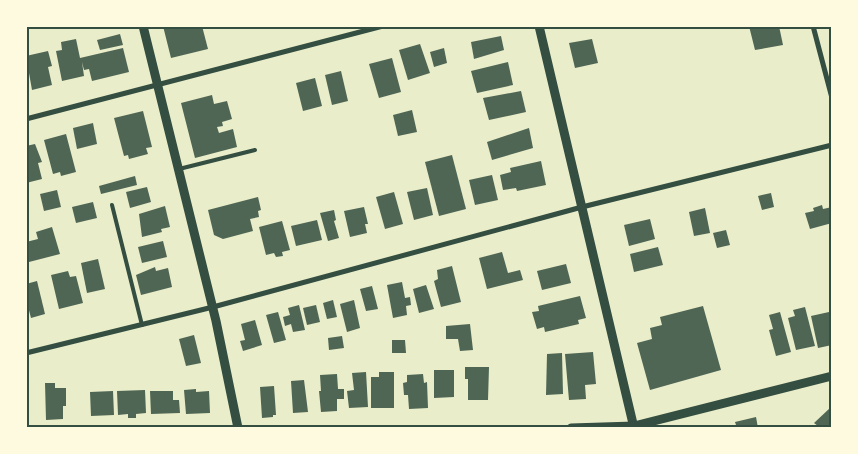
<svg xmlns="http://www.w3.org/2000/svg" width="858" height="454" viewBox="0 0 858 454" font-family="Mulish,sans-serif">
  <rect width="100%" height="100%" fill="#e9edc9"/>
  <g fill="#4f6655">
    <polygon points="163,26 202,26 208,49 171,58"/>
    <polygon points="749,26 779,26 783,45 755,50"/>
    <polygon points="120,34 123,45 100,50 97,40"/>
    <polygon points="501,36 504,50 474,59 471,42"/>
    <polygon points="76,39 80,58 123,48 129,72 92,81 89,69 84,70 82,62 84,76 62,81 56,51 62,50 61,42"/>
    <polygon points="592,39 598,63 575,68 569,43"/>
    <polygon points="420,44 430,73 408,80 399,50"/>
    <polygon points="444,48 447,63 434,67 430,52"/>
    <polygon points="48,51 52,66 48,67 52,85 32,90 26,56"/>
    <polygon points="392,58 401,92 379,98 369,64"/>
    <polygon points="508,62 513,85 477,93 471,71"/>
    <polygon points="341,71 348,101 332,105 325,75"/>
    <polygon points="315,78 322,106 303,111 296,83"/>
    <polygon points="521,91 526,112 489,120 483,98"/>
    <polygon points="212,95 214,104 227,101 232,119 222,122 223,126 217,127 219,133 233,129 237,147 195,158 181,103"/>
    <polygon points="412,110 417,132 398,136 393,115"/>
    <polygon points="143,111 152,147 146,148 148,154 129,159 128,155 124,156 114,118"/>
    <polygon points="93,123 97,144 77,149 73,128"/>
    <polygon points="529,128 533,148 492,160 487,142"/>
    <polygon points="66,134 76,172 61,176 60,172 53,174 44,140"/>
    <polygon points="35,144 42,162 38,163 42,179 26,183 26,146"/>
    <polygon points="452,155 466,209 439,216 425,162"/>
    <polygon points="541,161 546,185 517,191 516,188 503,190 500,175 511,172 510,168"/>
    <polygon points="492,175 498,200 475,205 469,180"/>
    <polygon points="135,176 137,185 101,194 99,186"/>
    <polygon points="147,187 151,202 130,208 126,192"/>
    <polygon points="427,188 433,215 414,220 407,192"/>
    <polygon points="57,190 61,207 44,211 40,194"/>
    <polygon points="394,192 403,224 385,229 376,197"/>
    <polygon points="771,193 774,207 762,210 758,196"/>
    <polygon points="258,197 261,210 258,211 259,217 250,219 253,231 223,239 214,235 208,210"/>
    <polygon points="93,202 97,218 76,223 72,207"/>
    <polygon points="822,205 823,209 832,207 832,223 810,229 805,213 814,211 813,208"/>
    <polygon points="165,206 170,227 161,229 162,232 142,237 139,214"/>
    <polygon points="364,207 368,224 365,224 367,233 350,237 344,211"/>
    <polygon points="705,208 710,233 694,236 689,212"/>
    <polygon points="334,210 336,220 334,221 339,238 328,241 320,213"/>
    <polygon points="650,219 655,239 629,246 624,225"/>
    <polygon points="317,220 322,240 296,246 291,226"/>
    <polygon points="282,221 290,250 282,252 283,256 276,257 274,253 266,255 259,227"/>
    <polygon points="52,227 60,254 29,262 26,242 38,239 36,232"/>
    <polygon points="726,230 730,245 717,248 713,233"/>
    <polygon points="163,241 167,257 142,263 138,247"/>
    <polygon points="658,247 663,265 634,272 630,254"/>
    <polygon points="502,252 508,273 520,270 523,280 487,289 479,258"/>
    <polygon points="98,259 105,289 87,293 81,263"/>
    <polygon points="566,264 571,283 542,290 537,271"/>
    <polygon points="452,266 461,302 441,307 434,281 438,279 437,270"/>
    <polygon points="155,267 156,271 168,268 172,287 141,295 136,275"/>
    <polygon points="68,271 70,277 76,276 83,303 59,309 51,275"/>
    <polygon points="37,281 45,314 31,318 26,299 26,284"/>
    <polygon points="402,282 405,298 410,297 411,305 406,306 407,315 393,318 387,285"/>
    <polygon points="426,285 434,309 419,313 413,289"/>
    <polygon points="372,286 378,309 366,311 360,289"/>
    <polygon points="580,296 586,318 578,320 579,324 545,332 544,327 537,329 532,312 539,311 538,306"/>
    <polygon points="333,300 337,317 327,319 323,303"/>
    <polygon points="354,300 360,328 347,332 340,304"/>
    <polygon points="299,305 305,330 293,332 291,324 285,326 283,317 290,315 288,308"/>
    <polygon points="316,305 320,322 307,325 303,308"/>
    <polygon points="703,306 721,370 650,390 637,343 652,339 650,328 662,325 660,317"/>
    <polygon points="805,307 815,346 796,350 788,318 795,316 793,310"/>
    <polygon points="278,312 286,340 274,343 266,315"/>
    <polygon points="780,312 791,352 776,356 769,330 773,329 769,315"/>
    <polygon points="829,312 832,326 832,345 818,348 811,316"/>
    <polygon points="255,320 262,345 243,351 240,341 245,340 241,324"/>
    <polygon points="470,324 473,350 460,351 458,339 446,339 446,326"/>
    <polygon points="194,335 201,363 186,366 179,339"/>
    <polygon points="342,336 344,348 329,350 328,338"/>
    <polygon points="392,340 405,340 406,353 392,353"/>
    <polygon points="593,352 596,384 585,385 586,399 569,400 565,354"/>
    <polygon points="562,353 563,394 546,395 547,354"/>
    <polygon points="465,367 489,367 488,400 468,400 468,379 465,379"/>
    <polygon points="434,370 454,370 454,397 434,398"/>
    <polygon points="366,372 368,407 349,408 347,391 354,390 352,373"/>
    <polygon points="379,372 394,372 394,408 371,408 371,377 379,377"/>
    <polygon points="337,374 338,389 344,389 344,399 337,399 337,411 321,412 319,391 321,391 320,375"/>
    <polygon points="423,374 424,383 427,382 428,408 409,409 408,395 404,395 403,383 407,382 407,375"/>
    <polygon points="304,380 308,412 293,413 291,381"/>
    <polygon points="45,383 55,383 55,388 66,388 66,406 63,406 63,419 46,420"/>
    <polygon points="274,386 276,415 273,415 273,417 262,418 260,387"/>
    <polygon points="196,389 196,392 209,391 210,413 186,414 184,390"/>
    <polygon points="145,390 146,413 136,414 136,418 128,418 128,414 118,415 117,391"/>
    <polygon points="113,391 114,415 91,416 90,392"/>
    <polygon points="150,391 173,391 173,400 179,400 180,413 151,414"/>
    <rect x="26" y="407" width="2" height="14"/>
    <polygon points="830,408 832,428 816,428 818,426 814,423"/>
    <polygon points="756,417 758,428 737,428 735,422"/>
  </g>
  <g fill="none" stroke-linecap="round" stroke-linejoin="round">
    <g stroke="#344e41" stroke-width="4">
      <polyline points="179,169 255,150"/>
      <polyline points="112,205 142,325"/>
    </g>
    <g stroke="#344e41" stroke-width="5">
      <polyline points="813,26 832,98"/>
      <polyline points="26,119 383,26"/>
      <polyline points="26,353 213,307 582,207 832,145"/>
    </g>
    <g stroke="#344e41" stroke-width="9">
      <polyline points="143,26 216,321 238,428"/>
      <polyline points="539,26 634,428"/>
      <polyline points="571,428 634,426 832,376"/>
    </g>
  </g>
  <rect width="858" height="454" fill="none" stroke="#fefae0" stroke-width="55"/>
  <rect x="28" y="28" width="802" height="398" fill="none" stroke="#344e41" stroke-width="2"/>
</svg>
